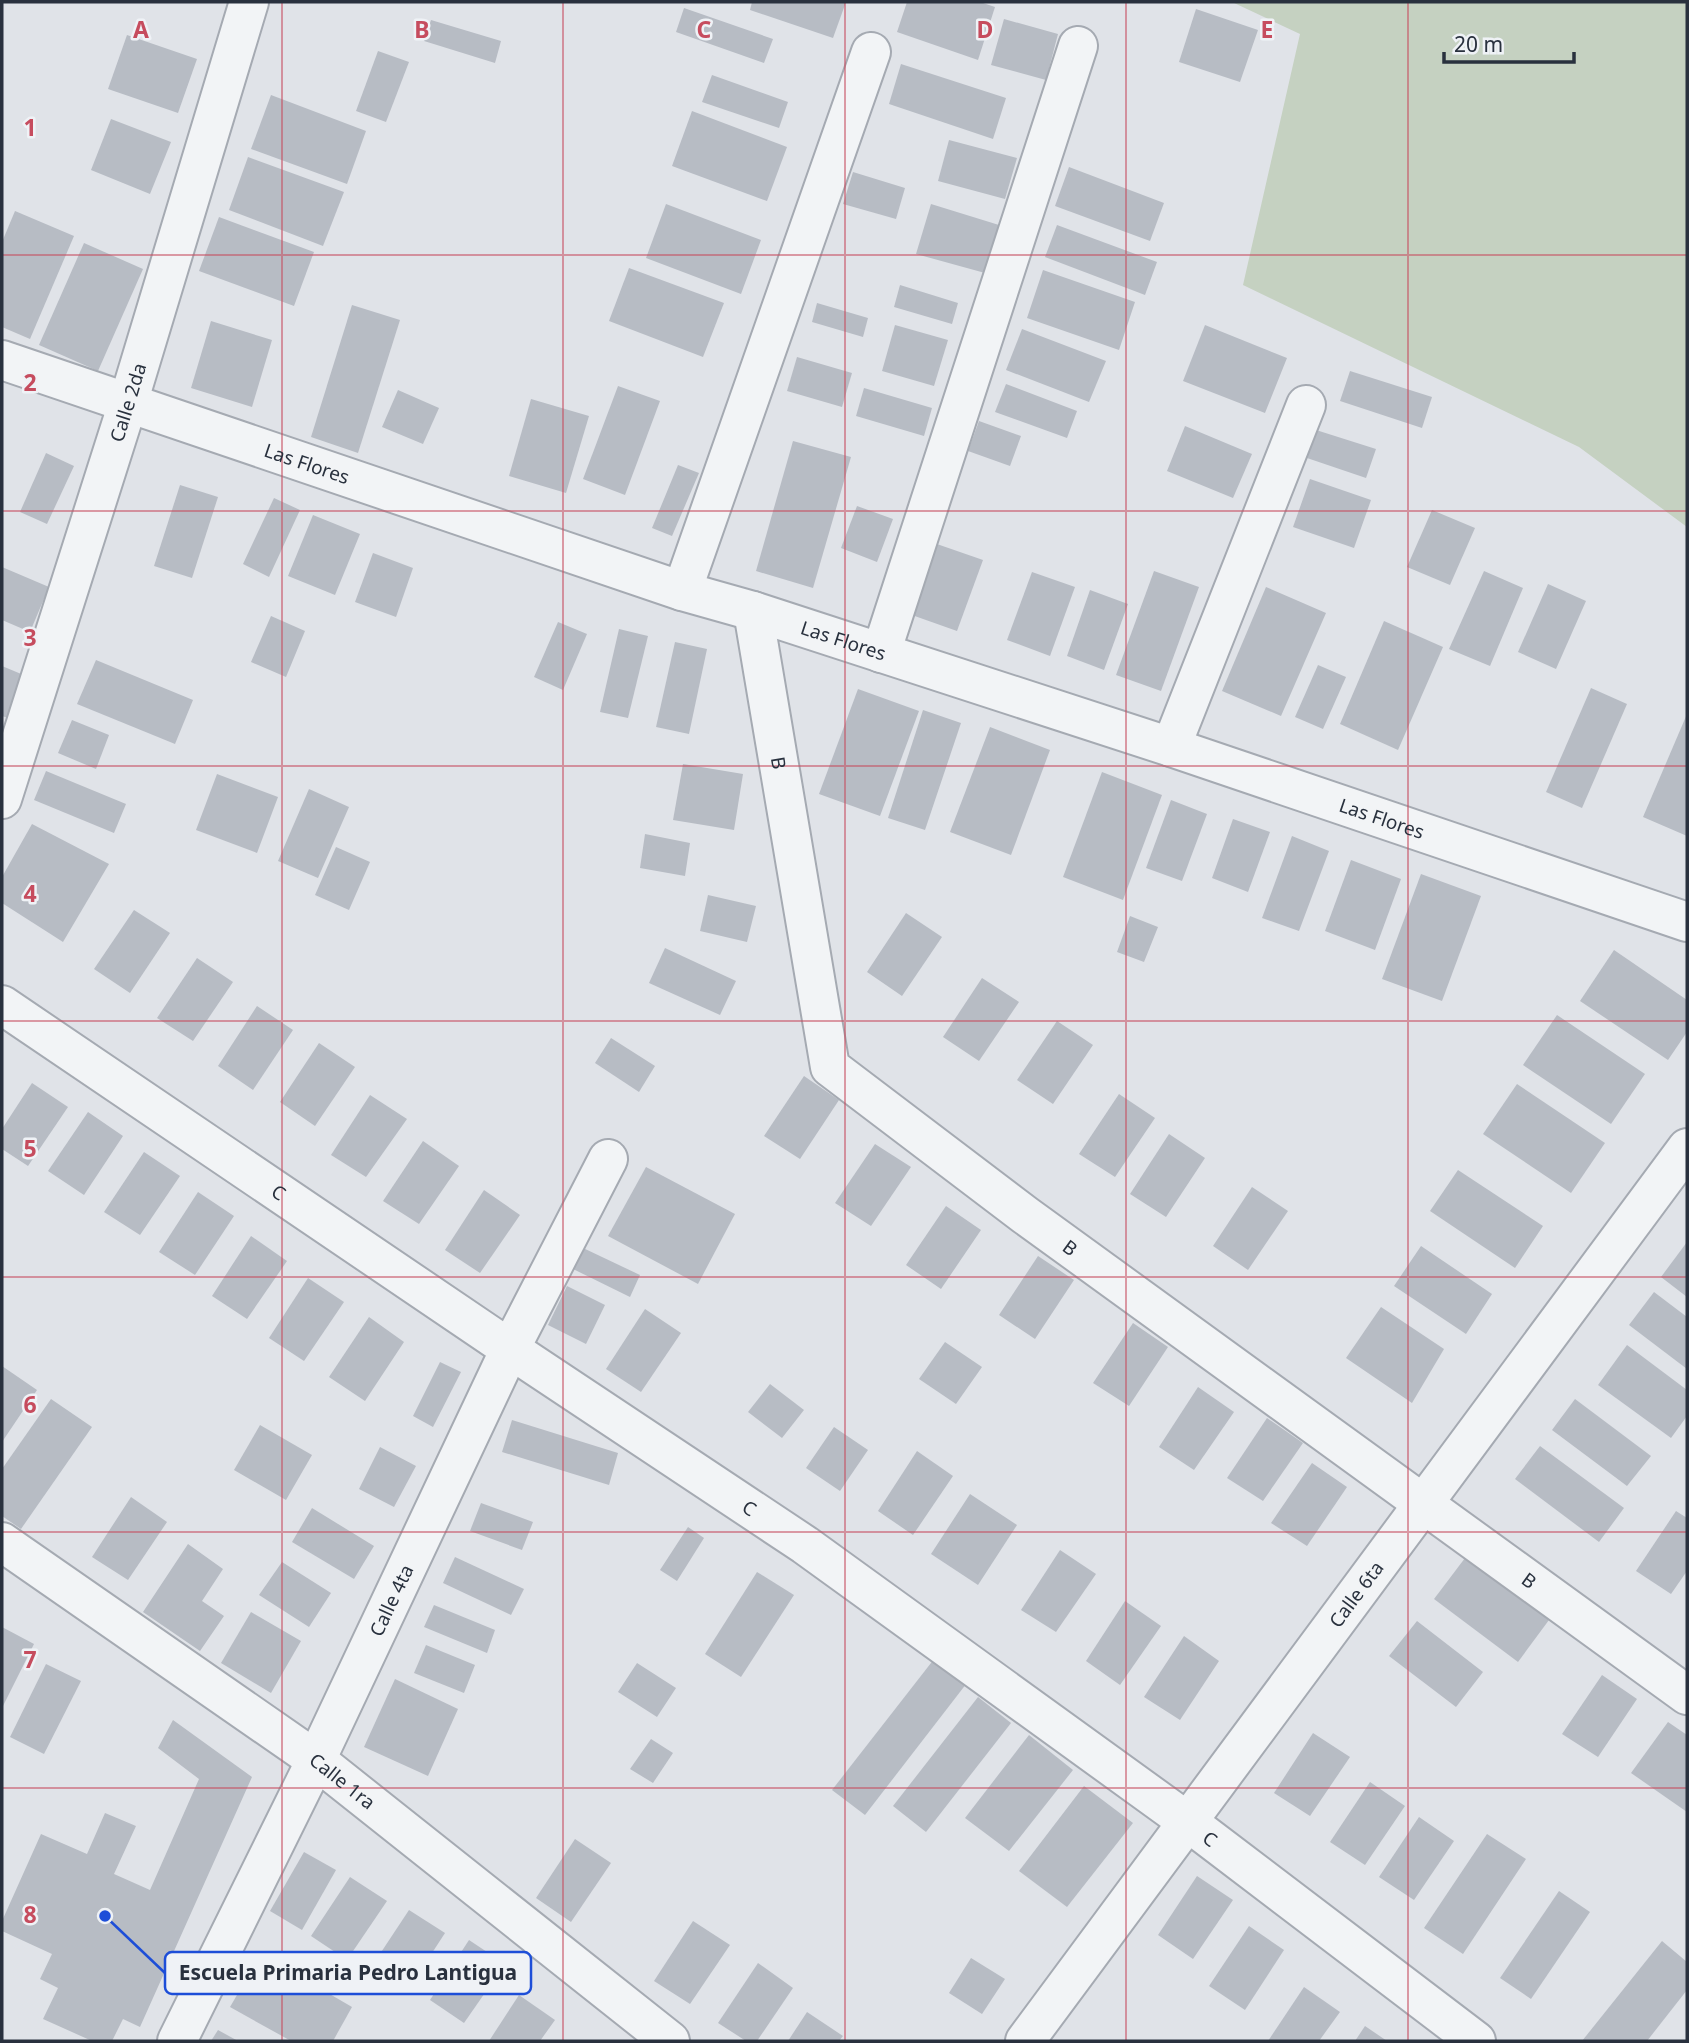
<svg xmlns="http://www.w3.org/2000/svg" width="1689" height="2043" viewBox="0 0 1689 2043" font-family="'Noto Sans',sans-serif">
  <rect width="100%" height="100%" fill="#e0e3e8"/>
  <polygon fill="#c5d1c1" points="1232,2 1687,2 1687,527 1579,447 1243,285 1300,34"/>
  <g fill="#b7bcc4">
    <polygon points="752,2 846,2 833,38 750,10"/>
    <polygon points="907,2 980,2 995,7 978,60 897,32"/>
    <polygon points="684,8 773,39 764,63 676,32"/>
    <polygon points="1196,9 1258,30 1240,82 1179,62"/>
    <polygon points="1004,19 1058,34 1046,80 991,65"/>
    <polygon points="431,20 501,41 495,63 424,41"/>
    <polygon points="127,35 197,59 178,113 108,89"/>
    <polygon points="378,51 409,62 386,122 356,111"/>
    <polygon points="901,64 1006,98 993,139 889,104"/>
    <polygon points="712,75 788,102 779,128 702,102"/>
    <polygon points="271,95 366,131 347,184 251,149"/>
    <polygon points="692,111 787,147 767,201 672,166"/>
    <polygon points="111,119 171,142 150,194 91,170"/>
    <polygon points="949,140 1017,158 1005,199 938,181"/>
    <polygon points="248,157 344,192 323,246 229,210"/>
    <polygon points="1069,167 1164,203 1150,241 1055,206"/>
    <polygon points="853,172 905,188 896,219 843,204"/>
    <polygon points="666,204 761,240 741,294 646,258"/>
    <polygon points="931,204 999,225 985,273 916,254"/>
    <polygon points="15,211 74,236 30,339 2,327 2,242"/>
    <polygon points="219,217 314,252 294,306 199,271"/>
    <polygon points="1057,225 1157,262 1145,295 1045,257"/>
    <polygon points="84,243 143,269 98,371 39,345"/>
    <polygon points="629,268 724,303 703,357 609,321"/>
    <polygon points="1043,270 1135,302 1119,350 1027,318"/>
    <polygon points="900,285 958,303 952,324 894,307"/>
    <polygon points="817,303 868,318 863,337 812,322"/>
    <polygon points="352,305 400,320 358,453 311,437"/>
    <polygon points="211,321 272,340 252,407 191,388"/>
    <polygon points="895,325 948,340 934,386 882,371"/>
    <polygon points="1205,325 1287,358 1265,413 1183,381"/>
    <polygon points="1022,329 1106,361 1089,402 1006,370"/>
    <polygon points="797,357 852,373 842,407 787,391"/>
    <polygon points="1350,371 1432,397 1422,428 1340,401"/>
    <polygon points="1006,384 1077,411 1067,438 995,412"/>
    <polygon points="618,386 660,401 625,495 583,479"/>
    <polygon points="864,388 932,408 924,436 856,416"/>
    <polygon points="398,390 439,408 423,444 382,427"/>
    <polygon points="531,399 589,416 566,493 509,476"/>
    <polygon points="979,421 1021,436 1010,466 968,451"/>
    <polygon points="1185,426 1252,454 1233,498 1167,471"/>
    <polygon points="1316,430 1376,449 1366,478 1307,458"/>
    <polygon points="793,441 851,457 813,588 756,571"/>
    <polygon points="46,453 74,466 47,524 20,512"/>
    <polygon points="678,465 699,473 672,536 652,528"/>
    <polygon points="1310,479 1371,500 1354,548 1293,527"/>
    <polygon points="180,485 218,497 192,578 154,566"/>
    <polygon points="274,498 300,510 269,577 243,564"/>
    <polygon points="857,506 893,519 877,562 841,548"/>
    <polygon points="1432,510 1475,528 1450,585 1407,567"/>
    <polygon points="313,515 360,534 335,595 288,576"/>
    <polygon points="934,543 983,560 957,631 909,614"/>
    <polygon points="373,553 413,568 396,617 355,602"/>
    <polygon points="2,567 49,587 30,632 2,620"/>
    <polygon points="1154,571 1199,587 1161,691 1116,675"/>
    <polygon points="1484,571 1523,588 1490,666 1449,649"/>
    <polygon points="1032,572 1075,587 1050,656 1007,640"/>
    <polygon points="1548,584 1586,601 1556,669 1518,652"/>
    <polygon points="1266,587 1326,613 1281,716 1222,691"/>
    <polygon points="1090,590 1128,604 1104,670 1067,656"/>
    <polygon points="271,616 305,631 286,677 251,662"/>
    <polygon points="1384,621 1443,647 1398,750 1340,724"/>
    <polygon points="558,622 587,634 563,690 534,677"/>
    <polygon points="619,629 648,636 628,718 600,712"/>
    <polygon points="675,642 707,649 689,734 656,727"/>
    <polygon points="96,660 193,700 175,744 77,704"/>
    <polygon points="1318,665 1346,677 1323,729 1295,717"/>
    <polygon points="2,666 26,676 8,718 2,716"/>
    <polygon points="1591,688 1627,704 1582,808 1546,792"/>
    <polygon points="858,689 919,711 880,816 819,794"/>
    <polygon points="923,710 961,723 925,830 888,818"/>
    <polygon points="1687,714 1687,836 1643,817"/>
    <polygon points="72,720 109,735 96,769 58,753"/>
    <polygon points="990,727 1050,750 1011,855 950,832"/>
    <polygon points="683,764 743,774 734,830 673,820"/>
    <polygon points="46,771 126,804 114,833 34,800"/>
    <polygon points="1102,772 1162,795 1123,900 1063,877"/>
    <polygon points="217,774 278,797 257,853 196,830"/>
    <polygon points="309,789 349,807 318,878 278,861"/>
    <polygon points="1171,800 1207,814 1182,881 1146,868"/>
    <polygon points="1233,819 1270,832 1248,892 1212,878"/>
    <polygon points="32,824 109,864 63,942 2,903 2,877"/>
    <polygon points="645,834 690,843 685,876 640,868"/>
    <polygon points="1292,836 1329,851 1299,931 1262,918"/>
    <polygon points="336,847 370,862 349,910 315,895"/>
    <polygon points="1351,860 1401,879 1375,950 1325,931"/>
    <polygon points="1421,874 1481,896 1442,1001 1382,979"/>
    <polygon points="708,895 756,906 747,942 700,931"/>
    <polygon points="134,910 170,933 130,993 94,969"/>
    <polygon points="906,913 942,937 902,996 867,972"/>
    <polygon points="1130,916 1158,927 1144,962 1117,952"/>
    <polygon points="665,948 736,981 720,1015 649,983"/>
    <polygon points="1614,950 1687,1000 1687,1032 1668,1060 1580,1001"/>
    <polygon points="197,958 233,982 193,1041 157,1018"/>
    <polygon points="982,978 1019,1002 979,1061 943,1037"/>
    <polygon points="257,1006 293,1030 253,1090 218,1066"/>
    <polygon points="1557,1015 1645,1074 1611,1124 1523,1065"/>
    <polygon points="1057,1021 1093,1045 1053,1104 1017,1080"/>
    <polygon points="611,1038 655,1066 639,1092 595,1063"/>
    <polygon points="319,1043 355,1067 315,1126 280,1102"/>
    <polygon points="804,1076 839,1100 800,1159 764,1136"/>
    <polygon points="32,1083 68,1107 28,1166 2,1149 2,1129"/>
    <polygon points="1517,1084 1605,1143 1571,1193 1483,1134"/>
    <polygon points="1119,1094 1155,1118 1115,1177 1079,1154"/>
    <polygon points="370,1095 407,1119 366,1177 331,1155"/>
    <polygon points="88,1112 123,1136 84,1195 48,1171"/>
    <polygon points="1169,1134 1205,1158 1166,1217 1130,1194"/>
    <polygon points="423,1141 459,1166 419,1224 383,1201"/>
    <polygon points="875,1144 911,1167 871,1226 835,1203"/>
    <polygon points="144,1152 180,1176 140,1235 104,1212"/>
    <polygon points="646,1167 735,1214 698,1284 608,1236"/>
    <polygon points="1458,1170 1543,1226 1515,1268 1430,1211"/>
    <polygon points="1252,1187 1288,1211 1248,1270 1213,1246"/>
    <polygon points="484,1190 520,1215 480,1273 445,1250"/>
    <polygon points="198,1192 234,1216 195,1275 159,1252"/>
    <polygon points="946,1206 981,1230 941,1289 906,1265"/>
    <polygon points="251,1236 287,1261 247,1319 212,1296"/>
    <polygon points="1687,1242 1687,1297 1661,1277"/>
    <polygon points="1421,1246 1492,1294 1466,1334 1394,1286"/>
    <polygon points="581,1247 640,1275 630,1297 571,1268"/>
    <polygon points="1038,1256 1074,1280 1035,1339 999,1315"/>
    <polygon points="308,1278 344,1302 304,1361 269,1338"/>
    <polygon points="567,1286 605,1305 586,1344 548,1325"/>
    <polygon points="1654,1292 1687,1317 1687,1369 1629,1325"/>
    <polygon points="1381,1307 1444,1349 1412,1403 1346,1358"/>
    <polygon points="645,1309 681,1333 641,1392 606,1369"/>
    <polygon points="369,1317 404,1342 365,1401 329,1377"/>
    <polygon points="1133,1323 1168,1347 1129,1406 1093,1383"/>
    <polygon points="945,1342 982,1367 956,1404 919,1379"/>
    <polygon points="1627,1345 1687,1390 1687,1416 1671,1438 1598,1385"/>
    <polygon points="440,1362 461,1372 433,1427 413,1416"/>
    <polygon points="2,1366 37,1390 2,1442"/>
    <polygon points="770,1384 804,1410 782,1438 748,1412"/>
    <polygon points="1198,1387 1234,1412 1194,1470 1159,1447"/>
    <polygon points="51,1399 92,1427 21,1529 2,1516 2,1469"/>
    <polygon points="1575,1399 1651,1456 1627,1486 1552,1430"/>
    <polygon points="1267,1418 1303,1443 1263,1501 1227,1478"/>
    <polygon points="512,1420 618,1453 609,1485 502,1452"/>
    <polygon points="260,1425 312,1455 286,1500 234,1470"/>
    <polygon points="834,1427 868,1450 840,1491 806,1468"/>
    <polygon points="1540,1446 1624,1508 1599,1542 1515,1479"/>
    <polygon points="380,1447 416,1466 394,1507 359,1489"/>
    <polygon points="917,1451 953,1476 913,1535 878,1511"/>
    <polygon points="1312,1463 1347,1487 1307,1546 1271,1523"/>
    <polygon points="970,1494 1017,1525 978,1585 931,1554"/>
    <polygon points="131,1497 167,1522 128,1580 92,1557"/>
    <polygon points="481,1503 533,1522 522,1550 470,1531"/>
    <polygon points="312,1508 374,1546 354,1579 292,1542"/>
    <polygon points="1676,1511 1687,1518 1687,1571 1671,1594 1636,1571"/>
    <polygon points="688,1527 704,1538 677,1581 660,1570"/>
    <polygon points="188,1544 223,1569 202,1601 224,1616 200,1651 143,1612"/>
    <polygon points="1060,1550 1096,1574 1056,1632 1021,1610"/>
    <polygon points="455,1557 524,1589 511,1615 443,1583"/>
    <polygon points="1465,1558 1549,1620 1518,1662 1434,1599"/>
    <polygon points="282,1562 331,1593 309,1627 259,1595"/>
    <polygon points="757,1572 794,1595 741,1677 705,1654"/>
    <polygon points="1125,1601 1161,1626 1120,1685 1086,1661"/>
    <polygon points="434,1605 495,1630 487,1653 424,1627"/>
    <polygon points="251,1612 301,1641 271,1693 221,1663"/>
    <polygon points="1417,1621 1483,1672 1456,1707 1389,1656"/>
    <polygon points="2,1627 34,1644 2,1708"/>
    <polygon points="1184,1636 1219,1661 1180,1720 1144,1697"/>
    <polygon points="426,1645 475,1665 464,1693 414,1673"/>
    <polygon points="938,1654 970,1679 865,1815 832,1790"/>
    <polygon points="637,1663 676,1688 657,1717 618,1692"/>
    <polygon points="46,1664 81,1681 44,1754 10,1737"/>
    <polygon points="1602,1675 1637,1699 1598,1757 1562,1734"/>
    <polygon points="395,1679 458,1709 428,1776 364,1747"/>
    <polygon points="978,1697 1011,1723 926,1832 893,1806"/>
    <polygon points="173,1720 252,1777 140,2027 123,2019 112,2041 92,2041 43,2019 58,1988 40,1979 52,1954 2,1931 2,1921 41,1834 87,1854 105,1813 136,1826 114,1874 150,1890 199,1779 158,1748"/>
    <polygon points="1668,1722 1687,1735 1687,1812 1631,1773"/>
    <polygon points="1313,1733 1350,1757 1310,1816 1274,1793"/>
    <polygon points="1029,1735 1073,1770 1009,1851 965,1818"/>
    <polygon points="651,1739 673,1753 653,1783 630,1769"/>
    <polygon points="1370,1782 1405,1806 1365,1865 1330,1842"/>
    <polygon points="1084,1786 1133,1823 1067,1907 1019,1871"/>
    <polygon points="1419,1817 1454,1841 1414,1900 1379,1877"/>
    <polygon points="1487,1834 1526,1859 1463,1954 1424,1928"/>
    <polygon points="575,1839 611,1863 571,1922 536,1898"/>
    <polygon points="304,1852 336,1870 302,1930 270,1911"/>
    <polygon points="1197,1876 1233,1900 1193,1959 1158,1935"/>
    <polygon points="350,1877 387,1901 347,1960 311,1936"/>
    <polygon points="1559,1891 1590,1912 1531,1999 1500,1978"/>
    <polygon points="409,1910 445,1933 406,1993 370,1969"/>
    <polygon points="693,1921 730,1945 690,2004 654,1981"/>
    <polygon points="1249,1926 1284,1950 1245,2010 1209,1986"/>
    <polygon points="469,1940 505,1964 464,2023 430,2000"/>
    <polygon points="1662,1941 1687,1962 1687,1990 1647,2041 1582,2041"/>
    <polygon points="261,1954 352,2007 333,2041 291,2041 230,2007"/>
    <polygon points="971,1958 1005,1979 982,2014 949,1993"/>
    <polygon points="758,1963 793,1988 757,2041 746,2041 718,2023"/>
    <polygon points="1304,1987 1340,2012 1319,2041 1268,2041"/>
    <polygon points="519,1995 555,2020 540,2041 489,2041"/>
    <polygon points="807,2012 843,2036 839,2041 788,2041"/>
    <polygon points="1365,2026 1387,2041 1355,2041"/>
    <polygon points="218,2030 238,2041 211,2041"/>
  </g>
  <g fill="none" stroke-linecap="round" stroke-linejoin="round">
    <defs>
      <g id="minor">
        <path id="s1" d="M2,360L682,591L753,611L1171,747L1687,922"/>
        <polyline points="682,591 871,52"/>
        <path id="s2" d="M753,611L830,1067L1025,1215L1687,1695"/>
        <polyline points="881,653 1078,46"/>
        <polyline points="1171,747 1306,405"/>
        <path id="s3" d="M2,799L128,403L249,2"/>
        <path id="s4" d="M2,1005L510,1349L805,1545L1188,1822L1476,2041"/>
        <path id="s5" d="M2,1542L316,1760L670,2041"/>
        <path id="s6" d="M177,2041L316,1760L510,1349L608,1159"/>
        <path id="s7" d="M1025,2041L1687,1148"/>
      </g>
    </defs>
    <use href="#minor" stroke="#a5aab2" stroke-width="42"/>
    <use href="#minor" stroke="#f2f4f6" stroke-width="38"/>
  </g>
  <path fill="none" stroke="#c64c5e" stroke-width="2" stroke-opacity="0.55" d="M282,2V2041M563,2V2041M845,2V2041M1126,2V2041M1408,2V2041M2,255H1687M2,511H1687M2,766H1687M2,1021H1687M2,1277H1687M2,1532H1687M2,1788H1687"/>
  <g text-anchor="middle" stroke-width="5" stroke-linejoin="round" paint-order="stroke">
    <g font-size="19" fill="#29313e" stroke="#eff2f6">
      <text dy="7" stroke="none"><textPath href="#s3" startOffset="416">Calle 2da</textPath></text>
      <text dy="7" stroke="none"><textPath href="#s1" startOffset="322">Las Flores</textPath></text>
      <text dy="7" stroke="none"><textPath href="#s1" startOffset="887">Las Flores</textPath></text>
      <text dy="7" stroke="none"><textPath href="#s2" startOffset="154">B</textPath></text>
      <text dy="7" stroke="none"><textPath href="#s1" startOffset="1454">Las Flores</textPath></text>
      <text dy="7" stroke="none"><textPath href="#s4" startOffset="334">C</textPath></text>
      <text dy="7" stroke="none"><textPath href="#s2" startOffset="763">B</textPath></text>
      <text dy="7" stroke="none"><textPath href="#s4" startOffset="901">C</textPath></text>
      <text dy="7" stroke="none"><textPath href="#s2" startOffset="1330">B</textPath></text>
      <text dy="7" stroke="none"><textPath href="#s7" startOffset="556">Calle 6ta</textPath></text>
      <text dy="7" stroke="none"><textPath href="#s6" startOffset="490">Calle 4ta</textPath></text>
      <text dy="7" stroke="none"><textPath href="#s5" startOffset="416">Calle 1ra</textPath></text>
      <text dy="7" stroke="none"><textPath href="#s4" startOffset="1468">C</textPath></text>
    </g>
  </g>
  <g font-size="23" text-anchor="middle" font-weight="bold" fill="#c64c5e" stroke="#eff2f6" stroke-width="5" stroke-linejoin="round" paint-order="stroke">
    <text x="141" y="38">A</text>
    <text x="422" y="38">B</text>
    <text x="704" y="38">C</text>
    <text x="985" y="38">D</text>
    <text x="1267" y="38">E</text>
    <text x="30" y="136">1</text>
    <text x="30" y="391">2</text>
    <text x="30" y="646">3</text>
    <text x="30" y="902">4</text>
    <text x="30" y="1157">5</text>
    <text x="30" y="1413">6</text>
    <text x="30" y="1668">7</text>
    <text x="30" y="1923">8</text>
  </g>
  <path fill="none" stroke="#1d4ed8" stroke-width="2.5" d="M105 1916L165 1973"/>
  <circle fill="#1d4ed8" stroke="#eff2f6" stroke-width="2.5" cx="105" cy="1916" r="7"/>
  <rect fill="#eff2f6" stroke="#1d4ed8" stroke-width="2.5" x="165" y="1952" width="366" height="42" rx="7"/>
  <g font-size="21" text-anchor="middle" font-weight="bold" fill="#29313e">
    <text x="348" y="1980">Escuela Primaria Pedro Lantigua</text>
  </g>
  <rect width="1689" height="2043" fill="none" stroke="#29313e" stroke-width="7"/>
  <path d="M1444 52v10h130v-10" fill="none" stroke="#29313e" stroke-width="3.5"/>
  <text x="1454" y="52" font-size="21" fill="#29313e" stroke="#eff2f6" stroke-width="5" paint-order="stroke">20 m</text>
</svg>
